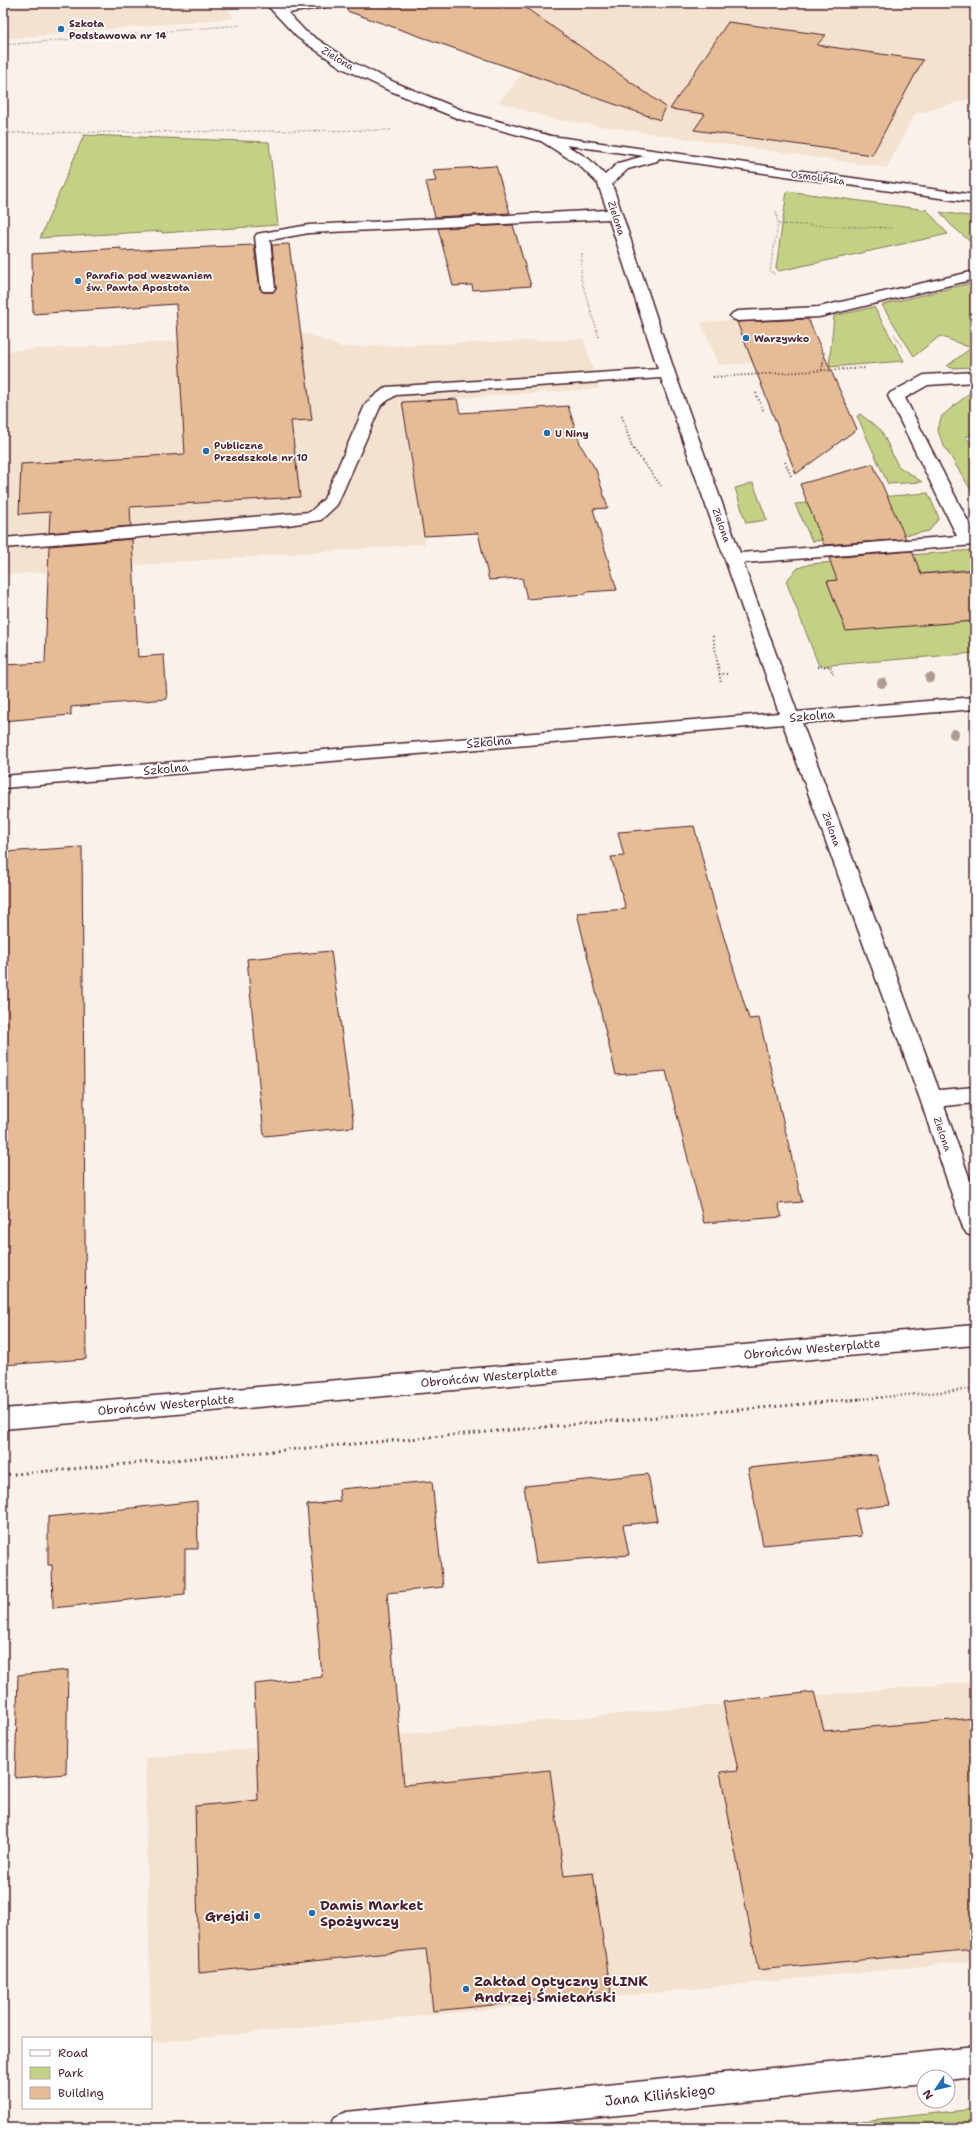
<svg xmlns="http://www.w3.org/2000/svg" width="978" height="2131" viewBox="0 0 978 2131" font-family="'Shantell Sans',sans-serif">
  <rect width="100%" height="100%" fill="#faf2ea"/>
  <filter id="ink" filterUnits="userSpaceOnUse"><feTurbulence type="fractalNoise" baseFrequency=".025" numOctaves="2"/><feDisplacementMap in="SourceGraphic" scale="8" xChannelSelector="R" yChannelSelector="G"/><feConvolveMatrix kernelMatrix="1 2 1 2 8 2 1 2 1" color-interpolation-filters="sRGB"/></filter>
  <g filter="url(#ink)">
    <g fill="#f4e2d0">
      <polygon points="3,3 220,3 235,18 3,39"/>
      <polygon points="522,3 975,3 975,98 915,114 887,168 552,119 499,102 557,31"/>
      <polygon points="793,316 811,360 718,365 701,322"/>
      <polygon points="308,334 341,347 584,339 599,389 400,402 425,544 3,575 3,351"/>
      <polygon points="975,1681 975,1961 151,2043 145,1758"/>
    </g>
    <g fill="#c3d185" stroke="#867858">
      <polygon points="84,135 269,142 278,225 162,233 162,231 40,238"/>
      <polygon points="787,191 927,210 948,234 779,271 776,268"/>
      <polygon points="940,212 975,217 975,246 950,224"/>
      <polygon points="975,282 975,367 952,368 947,366 971,348 940,336 914,356 882,305"/>
      <polygon points="874,307 904,361 829,367 834,316"/>
      <polygon points="973,390 975,390 975,434 965,437 975,446 975,492 973,493 944,446 937,429 942,416"/>
      <polygon points="860,414 881,430 898,466 922,482 888,484 857,416"/>
      <polygon points="753,483 767,520 746,523 735,488"/>
      <polygon points="928,493 939,518 929,531 913,534 812,541 795,504"/>
      <polygon points="975,550 975,557 973,557 975,569 893,576 885,557"/>
      <polygon points="871,559 860,578 827,581 847,630 975,620 975,653 819,666 786,581 798,568 810,564"/>
      <polygon points="975,2109 975,2128 795,2128"/>
    </g>
    <g fill="#e5bc95" stroke="#4a1f2b">
      <polygon points="348,3 519,3 666,107 660,120 347,11"/>
      <polygon points="728,22 826,35 817,45 923,60 872,155 694,130 705,114 670,109"/>
      <polygon points="496,166 510,213 435,217 426,182 436,181 433,170"/>
      <polygon points="513,225 531,286 473,290 472,285 453,286 438,228"/>
      <polygon points="289,244 312,420 291,421 300,497 130,507 131,526 49,533 50,512 19,514 21,464 185,454 176,304 33,314 32,254 121,248 121,251 254,245 260,289 263,292 273,292 276,288 272,245"/>
      <polygon points="808,319 857,429 796,474 737,322"/>
      <polygon points="457,399 460,413 568,406 581,446 596,470 608,508 593,509 617,590 586,592 586,594 527,599 522,578 489,580 478,533 424,536 402,402"/>
      <polygon points="873,464 906,539 824,545 800,484"/>
      <polygon points="132,539 138,657 164,655 167,699 71,707 71,715 3,721 3,665 45,663 49,546"/>
      <polygon points="912,551 921,574 975,570 975,621 846,631 827,581 837,580 829,558"/>
      <polygon points="694,826 718,918 749,1019 759,1018 802,1202 778,1204 782,1217 704,1223 666,1071 616,1075 577,913 626,909 611,857 624,856 618,832"/>
      <polygon points="82,847 86,1359 3,1365 3,852"/>
      <polygon points="331,951 354,1127 264,1136 247,959"/>
      <polygon points="876,1455 890,1505 855,1509 861,1536 763,1545 748,1468"/>
      <polygon points="648,1474 657,1521 623,1525 629,1555 536,1563 524,1486"/>
      <polygon points="432,1481 443,1587 387,1593 404,1785 550,1770 564,1876 593,1873 611,1993 433,2011 426,1949 199,1973 195,1806 258,1800 254,1684 322,1677 307,1505 340,1501 339,1489"/>
      <polygon points="197,1501 198,1549 185,1549 185,1594 53,1608 52,1565 48,1565 48,1517"/>
      <polygon points="68,1670 66,1774 15,1778 18,1675"/>
      <polygon points="814,1692 824,1731 975,1718 975,1949 758,1970 720,1772 738,1770 723,1702"/>
    </g>
    <g fill="none" stroke-linecap="round" stroke-linejoin="round">
      <defs>
        <g id="minor">
          <path d="M265,3H278L282,7L303,3H331L325,7L288,13L305,31L352,62L396,83L469,113L551,136L975,195V203L659,158L657,161L628,169L612,184L675,373L740,553L957,536L888,396L890,393L924,375L975,372V382L928,385L905,398L975,535V545L743,563L797,712L975,697V709L802,723L939,1090L975,1087V1103L944,1106L975,1194V1237L967,1234L963,1228L920,1099L783,724L3,788V776L779,713L661,378L396,395L381,405L337,505L321,520L288,525L3,548V538L310,512L324,499L366,403L386,387L658,369L609,219L309,233L270,240L275,288L273,291H263L261,288L255,237L257,234L262,233L309,225L607,210L598,184L579,165L541,141L459,119L386,89L342,68L297,37ZM566,145L644,156L618,163L605,175L589,159Z"/>
          <polygon points="975,271 975,279 819,317 738,321 733,319 730,316 733,313 738,311 819,307"/>
          <polygon points="975,1325 975,1345 3,1429 3,1409"/>
          <polygon points="975,2047 975,2077 948,2080 948,2077 924,2077 924,2083 496,2128 330,2128 335,2117 346,2112"/>
        </g>
      </defs>
      <use href="#minor" stroke="#4a1f2b" stroke-width="3"/>
      <g stroke="#4a1f2b" stroke-width="1.5" stroke-dasharray="0.5 2" stroke-linecap="butt">
        <polyline points="3,45 240,25"/>
        <polyline points="3,133 392,130"/>
        <polyline points="778,224 892,228"/>
        <polyline points="582,254 581,279 599,338"/>
        <polyline points="774,274 770,271 778,224 776,210"/>
        <polyline points="894,334 902,347"/>
        <polyline points="823,363 825,351"/>
      </g>
      <g stroke="#4a1f2b" stroke-width="2" stroke-dasharray="1 2.5" stroke-linecap="butt">
        <polyline points="822,370 823,362"/>
        <polyline points="713,377 866,368"/>
        <polyline points="756,393 763,410"/>
        <polyline points="622,416 632,447 661,486"/>
        <polyline points="785,462 792,478"/>
        <polyline points="713,636 721,684"/>
        <polyline points="817,667 830,666 833,674"/>
        <polyline points="719,674 728,674"/>
      </g>
      <polyline stroke="#4a1f2b" stroke-width="2.5" stroke-dasharray="1 3" stroke-linecap="butt" points="849,1400 975,1389"/>
      <polyline stroke="#4a1f2b" stroke-width="3" stroke-dasharray="1.5 4" stroke-linecap="butt" points="3,1475 860,1399"/>
      <use href="#minor" fill="#fff" fill-rule="evenodd"/>
    </g>
    <g fill="#ad9b90">
      <circle cx="930" cy="678" r="5"/>
      <circle cx="882" cy="683" r="5"/>
      <circle cx="954" cy="734" r="5"/>
    </g>
  </g>
  <g fill="#1f6fb2" stroke="#fff" stroke-width="1.5">
    <circle cx="61" cy="29" r="4"/>
    <circle cx="78" cy="281" r="4"/>
    <circle cx="746" cy="338" r="4"/>
    <circle cx="547" cy="433" r="4"/>
    <circle cx="206" cy="451" r="4"/>
    <circle cx="312" cy="1913" r="4"/>
    <circle cx="257" cy="1916" r="4"/>
    <circle cx="466" cy="1989" r="4"/>
  </g>
  <g text-anchor="middle" stroke-width="3.5" stroke-linejoin="round" paint-order="stroke">
    <g font-size="10" font-weight="bold" fill="#4a1f2b" stroke="#fff" text-anchor="start">
      <text x="69" y="27">Szkoła<tspan x="69" dy="12">Podstawowa nr 14</tspan></text>
      <text x="86" y="279">Parafia pod wezwaniem<tspan x="86" dy="12">św. Pawła Apostoła</tspan></text>
      <text x="754" y="342">Warzywko</text>
      <text x="555" y="437">U Niny</text>
      <text x="214" y="449">Publiczne<tspan x="214" dy="12">Przedszkole nr 10</tspan></text>
    </g>
    <g font-size="10" fill="#4a1f2b" stroke="#fff">
      <text transform="translate(338 58) rotate(31)" y="4">Zielona</text>
      <text transform="translate(818 177) rotate(8)" y="4">Osmolińska</text>
      <text transform="translate(617 218) rotate(72)" y="4">Zielona</text>
      <text transform="translate(722 525) rotate(70)" y="4">Zielona</text>
      <text transform="translate(832 829) rotate(70)" y="4">Zielona</text>
      <text transform="translate(943 1134) rotate(71)" y="4">Zielona</text>
    </g>
    <g font-size="12" fill="#4a1f2b" stroke="#fff">
      <text transform="translate(812 716) rotate(-5)" y="4">Szkolna</text>
      <text transform="translate(489 742) rotate(-5)" y="4">Szkolna</text>
      <text transform="translate(166 769) rotate(-5)" y="4">Szkolna</text>
      <text transform="translate(812 1349) rotate(-5)" y="4">Obrońców Westerplatte</text>
      <text transform="translate(489 1377) rotate(-5)" y="4">Obrońców Westerplatte</text>
      <text transform="translate(166 1405) rotate(-5)" y="4">Obrońców Westerplatte</text>
    </g>
    <g font-size="14" font-weight="bold" fill="#4a1f2b" stroke="#fff" text-anchor="start">
      <text x="320" y="1910">Damis Market<tspan x="320" dy="16">Spożywczy</tspan></text>
      <text x="249" y="1921" text-anchor="end">Grejdi</text>
      <text x="474" y="1986">Zakład Optyczny BLINK<tspan x="474" dy="16">Andrzej Śmietański</tspan></text>
    </g>
    <g font-size="14" fill="#4a1f2b" stroke="#fff">
      <text transform="translate(660 2095) rotate(-6)" y="5">Jana Kilińskiego</text>
    </g>
  </g>
  <rect width="978" height="2131" fill="none" stroke="#fff" stroke-width="16"/>
  <rect x="8" y="8" width="962" height="2115" fill="none" stroke="#4a1f2b" stroke-width="1.5" filter="url(#ink)"/>
  <rect x="22" y="2037" width="130" height="72" fill="#ffffff" stroke="#b7a5aa"/>
  <rect x="30" y="2050" width="20" height="6" fill="#ffffff" stroke="#b7a5aa"/>
  <text x="58" y="2057" font-size="12" fill="#4a1f2b">Road</text>
  <rect x="30" y="2067" width="20" height="12" fill="#c3d185" stroke="#b7a5aa"/>
  <text x="58" y="2077" font-size="12" fill="#4a1f2b">Park</text>
  <rect x="30" y="2087" width="20" height="12" fill="#e5bc95" stroke="#b7a5aa"/>
  <text x="58" y="2097" font-size="12" fill="#4a1f2b">Building</text>
  <g transform="translate(936 2089) rotate(235)"><circle r="19" fill="#ffffff" stroke="#b7a5aa"/>
  <path d="M0-3L7 15L0 10L-7 15Z" fill="#1f6fb2"/>
  <text y="-6" font-size="11" font-weight="bold" text-anchor="middle" fill="#4a1f2b">N</text>
  </g>
</svg>
